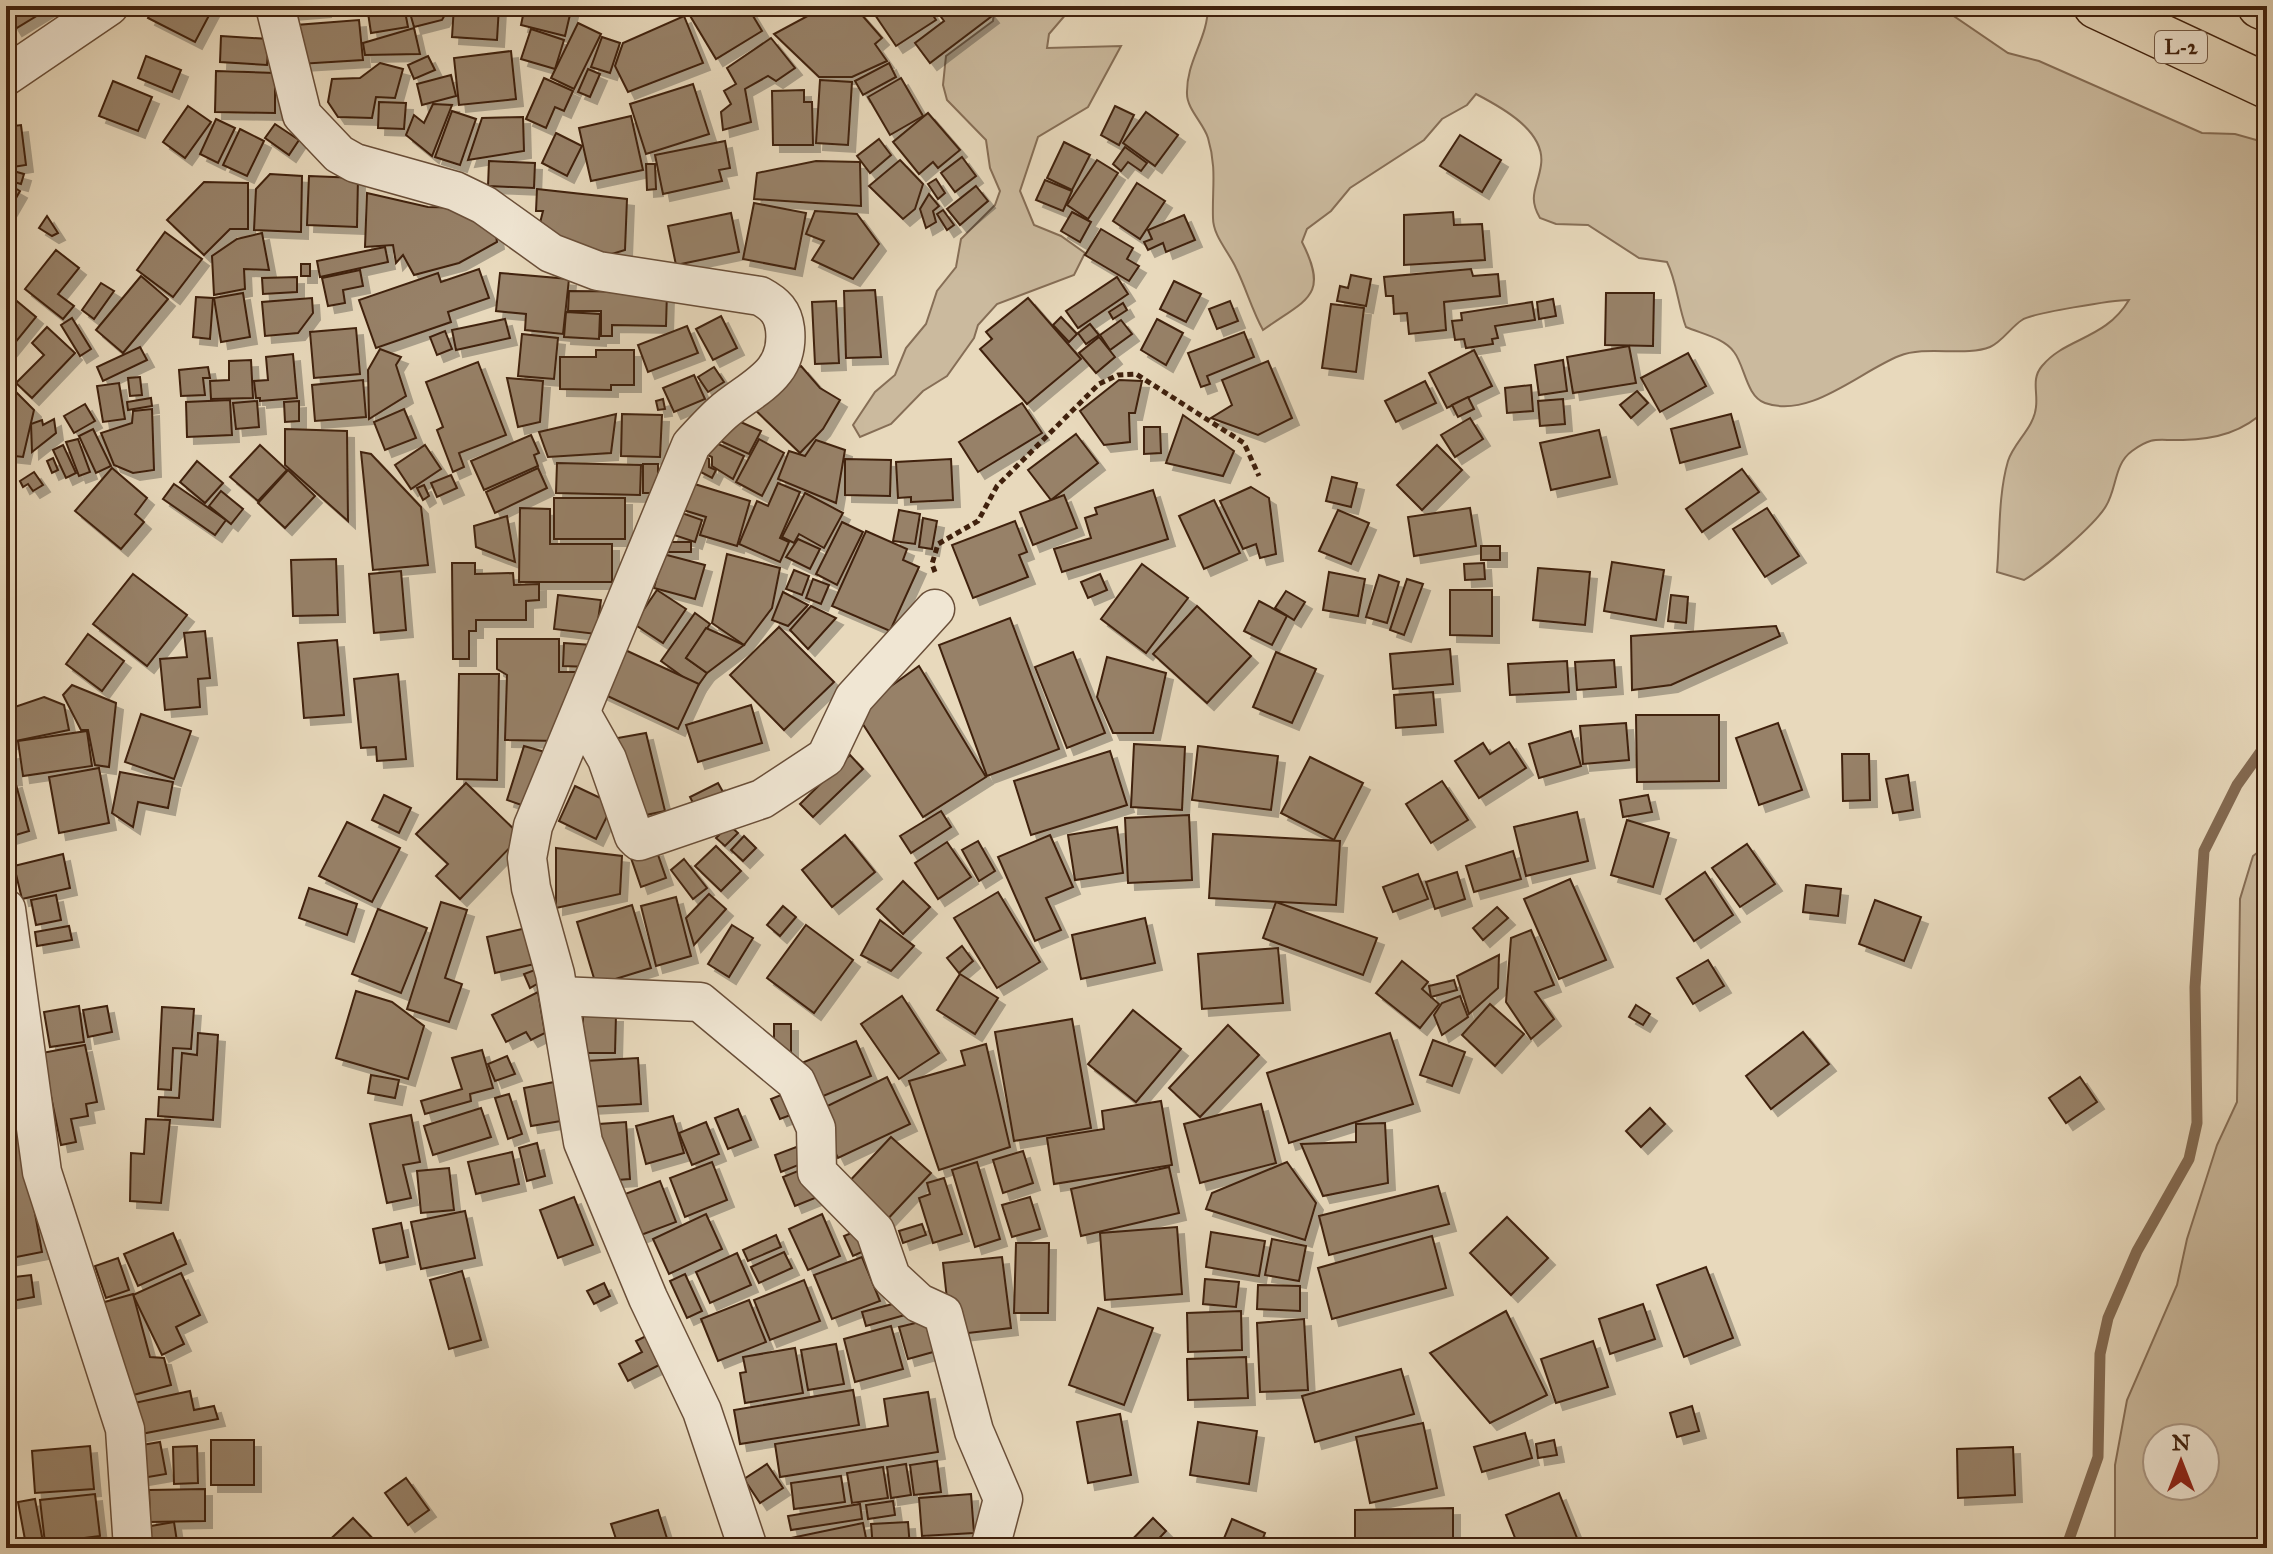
<svg xmlns="http://www.w3.org/2000/svg" width="2273" height="1554" viewBox="0 0 2273 1554" font-family="'IM FELL Great Primer',serif">
  <defs>
    <filter id="shadow"><feDropShadow dx="7" dy="7" stdDeviation="0" flood-color="#0004"/></filter>
  </defs>
  <rect width="100%" height="100%" fill="#e8d9bc"/>
  <filter id="stains"><feTurbulence type="fractalNoise" baseFrequency=".0025" numOctaves="4"/><feColorMatrix values="0 0 0 0 .2 0 0 0 0 .09 0 0 0 0 .02 0 0 0 .5 -.17"/></filter>
  <radialGradient id="worn" r=".72"><stop offset=".6" stop-color="#630" stop-opacity="0"/><stop offset="1" stop-color="#630" stop-opacity=".3"/></radialGradient>
  <g fill="#cbba9e" stroke="#866e56" stroke-width="2" fill-rule="evenodd">
    <polygon points="995,6 1073,6 1049,34 1047,48 1121,46 1088,107 1038,137 1020,191 1034,225 1061,236 1085,253 1074,275 997,304 978,325 974,338 947,376 923,391 891,424 860,437 853,425 875,392 895,375 906,348 926,324 937,291 956,267 961,239 995,205 1000,191 990,168 986,140 947,100 943,85 946,56 993,21"/>
    <path d="M1208,6H1939L2008,53L2039,61L2202,133L2235,134L2267,143V409C2243,432 2217,439 2183,440C2158,441 2154,435 2132,451C2114,464 2117,488 2106,506C2095,525 2044,568 2024,580L1997,572C2000,537 1998,495 2008,461C2014,442 2034,428 2036,407C2038,392 2031,379 2042,366C2066,337 2105,340 2129,300C2114,300 2032,313 2022,320C2011,327 2002,342 1990,347C1965,357 1926,345 1899,356C1859,372 1810,419 1765,403C1746,396 1745,366 1734,352C1724,338 1702,334 1686,327C1678,306 1677,282 1667,262L1639,258L1588,225L1556,224L1540,218C1527,196 1538,187 1541,165C1546,131 1501,107 1476,94L1467,105L1442,119L1424,140L1350,188L1331,211L1307,229L1302,242C1330,297 1306,299 1263,330C1252,310 1246,288 1236,268C1229,252 1213,236 1213,218C1212,189 1217,168 1208,138C1204,124 1187,109 1187,94C1186,61 1208,39 1208,6Z"/>
    <path d="M2267,845V1548H2115V1465L2127,1400L2177,1285L2187,1239L2217,1145L2237,1102L2240,899L2253,856ZM2157,1438H2205V1486H2157Z"/>
  </g>
  <g fill="none" stroke-linecap="round" stroke-linejoin="round">
    <polyline stroke="#836a52" stroke-width="11" points="2066,1548 2098,1457 2100,1354 2108,1318 2137,1251 2189,1159 2197,1123 2195,987 2204,851 2237,785 2267,743"/>
  </g>
  <g fill="#978168" stroke="#40210d" stroke-width="2" filter="url(#shadow)">
    <polygon points="6,6 53,6 15,29 6,14"/>
    <polygon points="154,6 214,6 195,42 148,18"/>
    <polygon points="288,6 324,6 324,10 289,13"/>
    <polygon points="367,6 404,6 408,27 371,33"/>
    <polygon points="408,6 450,6 442,20 414,27"/>
    <polygon points="454,6 499,6 497,40 452,37"/>
    <polygon points="525,6 572,6 565,36 521,25"/>
    <polygon points="702,6 747,6 762,31 716,59 689,14"/>
    <polygon points="826,6 854,6 882,38 875,44 887,61 852,77 819,77 774,34"/>
    <polygon points="869,6 927,6 936,20 896,46"/>
    <polygon points="933,6 984,6 992,16 930,63 915,43 944,21"/>
    <polygon points="684,16 703,63 628,92 615,66 623,43"/>
    <polygon points="359,20 363,60 299,64 296,25"/>
    <polygon points="578,23 601,34 574,89 551,78"/>
    <polygon points="414,28 420,54 365,55 363,43"/>
    <polygon points="531,29 564,40 555,69 521,59"/>
    <polygon points="221,36 269,39 267,65 220,62"/>
    <polygon points="602,37 620,43 610,73 591,67"/>
    <polygon points="771,38 795,68 776,81 768,76 745,89 751,122 723,130 721,112 731,104 724,91 736,84 727,68"/>
    <polygon points="511,51 516,99 459,105 454,58"/>
    <polygon points="146,56 181,70 172,92 138,78"/>
    <polygon points="428,56 435,70 414,79 408,65"/>
    <polygon points="380,63 403,69 395,98 376,97 372,118 338,117 328,102 332,79 360,78"/>
    <polygon points="889,63 896,77 863,95 855,81"/>
    <polygon points="588,69 600,74 590,97 578,92"/>
    <polygon points="216,71 275,73 275,113 215,112"/>
    <polygon points="451,75 456,96 422,105 417,84"/>
    <polygon points="544,78 573,91 564,111 555,107 546,128 526,119"/>
    <polygon points="901,78 923,116 890,135 868,97"/>
    <polygon points="820,80 852,82 848,145 816,143"/>
    <polygon points="113,81 152,97 138,131 99,116"/>
    <polygon points="693,84 709,134 646,154 630,104"/>
    <polygon points="804,90 804,102 812,102 813,145 773,145 772,91"/>
    <polygon points="379,102 406,103 404,129 378,128"/>
    <polygon points="433,104 452,105 432,156 406,135 414,115 424,123"/>
    <polygon points="188,106 211,122 185,158 163,142"/>
    <polygon points="1115,106 1134,115 1119,145 1101,135"/>
    <polygon points="452,111 476,119 460,165 435,157"/>
    <polygon points="1146,112 1178,135 1155,166 1123,143"/>
    <polygon points="928,113 960,150 938,168 933,162 919,174 893,142"/>
    <polygon points="631,116 643,170 591,181 579,128"/>
    <polygon points="523,117 524,151 468,160 482,118"/>
    <polygon points="216,119 235,128 218,163 200,154"/>
    <polygon points="275,124 299,140 289,155 265,138"/>
    <polygon points="21,125 26,165 6,168 6,127"/>
    <polygon points="240,129 264,141 247,176 223,165"/>
    <polygon points="556,133 582,146 567,176 542,163"/>
    <polygon points="1460,135 1501,160 1482,192 1440,166"/>
    <polygon points="879,139 891,155 870,173 857,156"/>
    <polygon points="725,141 730,168 719,170 722,181 663,194 655,155"/>
    <polygon points="1064,142 1090,155 1072,190 1047,178"/>
    <polygon points="1125,147 1147,163 1141,171 1128,162 1121,171 1113,164"/>
    <polygon points="962,157 976,176 955,192 941,173"/>
    <polygon points="900,160 923,184 915,209 903,219 869,186"/>
    <polygon points="1097,160 1118,173 1088,219 1067,205"/>
    <polygon points="489,161 535,163 534,188 488,186"/>
    <polygon points="816,161 860,162 861,206 754,199 757,173"/>
    <polygon points="646,164 655,164 656,189 647,190"/>
    <polygon points="6,169 24,174 21,184 6,180"/>
    <polygon points="270,174 302,176 301,232 254,230 256,189"/>
    <polygon points="309,176 358,178 357,227 307,225"/>
    <polygon points="936,179 945,193 938,199 928,184"/>
    <polygon points="1045,180 1072,191 1063,211 1036,200"/>
    <polygon points="204,182 248,183 248,229 230,229 204,255 167,220"/>
    <polygon points="6,183 20,191 8,212 6,211"/>
    <polygon points="1137,183 1165,201 1140,239 1113,221"/>
    <polygon points="976,186 988,201 960,225 947,209"/>
    <polygon points="537,189 627,199 625,250 602,257 539,227 543,211 536,211"/>
    <polygon points="367,193 428,207 473,208 494,222 497,242 459,263 414,275 403,255 396,263 393,245 365,247"/>
    <polygon points="929,194 939,206 933,211 936,222 926,228 920,209"/>
    <polygon points="754,203 806,213 795,269 743,259"/>
    <polygon points="943,210 954,225 947,230 937,214"/>
    <polygon points="815,211 857,214 879,244 853,279 812,260 824,241 806,234"/>
    <polygon points="1072,212 1091,222 1080,242 1061,231"/>
    <polygon points="1453,212 1454,225 1482,224 1485,260 1404,265 1404,215"/>
    <polygon points="731,213 739,252 676,265 668,226"/>
    <polygon points="1184,215 1195,240 1166,252 1163,243 1148,250 1144,242 1152,239 1148,230"/>
    <polygon points="47,216 58,233 52,236 39,228"/>
    <polygon points="1101,229 1133,248 1127,259 1139,266 1129,281 1085,255"/>
    <polygon points="165,232 202,259 173,297 137,270"/>
    <polygon points="262,233 269,270 244,269 245,289 214,295 212,256 237,239"/>
    <polygon points="385,247 388,262 320,277 317,261"/>
    <polygon points="56,250 79,268 58,294 74,306 63,319 25,289"/>
    <rect x="301" y="264" width="9" height="12"/>
    <polygon points="479,269 489,298 448,312 451,322 376,348 359,300 438,273 441,282"/>
    <polygon points="1471,269 1473,276 1498,274 1500,296 1444,302 1446,330 1409,334 1407,313 1394,314 1393,296 1386,296 1384,277"/>
    <polygon points="360,270 363,286 343,290 345,303 328,306 322,278"/>
    <polygon points="500,273 569,279 563,334 525,330 526,314 496,311"/>
    <polygon points="1351,275 1371,279 1366,306 1337,301 1340,286 1348,288"/>
    <polygon points="141,276 168,299 123,353 96,330"/>
    <polygon points="297,277 297,292 263,294 262,278"/>
    <polygon points="1117,277 1128,294 1078,328 1066,311"/>
    <polygon points="1174,281 1201,294 1186,322 1160,309"/>
    <polygon points="101,283 114,291 94,319 82,310"/>
    <polygon points="875,290 881,357 846,358 844,291"/>
    <polygon points="569,291 667,292 666,326 612,325 612,336 601,336 601,311 568,311"/>
    <polygon points="6,292 36,317 6,354"/>
    <polygon points="243,293 250,337 221,342 214,298"/>
    <polygon points="1606,293 1654,293 1653,346 1605,345"/>
    <polygon points="196,297 213,298 210,339 193,337"/>
    <polygon points="312,298 313,313 298,333 265,336 262,302"/>
    <polygon points="1028,298 1081,359 1027,404 980,349 992,339 986,332"/>
    <polygon points="1553,299 1556,316 1539,319 1537,302"/>
    <polygon points="836,301 839,363 815,364 812,302"/>
    <polygon points="1230,301 1238,321 1217,329 1209,309"/>
    <polygon points="1532,302 1535,320 1495,326 1498,338 1492,339 1493,344 1466,348 1464,339 1455,340 1452,321 1462,320 1461,313"/>
    <polygon points="1123,303 1127,310 1113,319 1109,312"/>
    <polygon points="1331,304 1364,308 1356,372 1322,368"/>
    <polygon points="566,312 600,314 599,339 564,337"/>
    <polygon points="721,316 737,348 713,360 696,329"/>
    <polygon points="1061,317 1077,334 1069,342 1053,325"/>
    <polygon points="72,318 91,349 80,356 61,325"/>
    <polygon points="505,319 510,338 456,350 452,330"/>
    <polygon points="1157,319 1183,333 1166,365 1141,350"/>
    <polygon points="1121,320 1132,334 1110,350 1100,335"/>
    <polygon points="1090,324 1099,335 1086,344 1078,333"/>
    <polygon points="687,326 698,353 648,372 638,345"/>
    <polygon points="47,327 75,353 32,398 16,383 44,355 32,343"/>
    <polygon points="356,328 360,374 314,378 310,332"/>
    <polygon points="445,331 452,349 437,355 430,337"/>
    <polygon points="1244,332 1254,357 1207,376 1210,384 1201,387 1188,353"/>
    <polygon points="522,334 558,338 554,379 518,376"/>
    <polygon points="1099,337 1115,357 1096,373 1079,353"/>
    <polygon points="1629,346 1636,383 1573,393 1567,357"/>
    <polygon points="140,347 147,360 103,381 97,367"/>
    <polygon points="380,349 401,357 396,365 406,396 369,419 368,370"/>
    <polygon points="596,350 634,350 634,385 611,385 611,390 560,389 560,357 596,357"/>
    <polygon points="1474,350 1492,386 1447,408 1429,373"/>
    <polygon points="1688,353 1706,386 1660,412 1641,378"/>
    <polygon points="293,354 297,398 260,401 260,398 256,398 254,381 268,380 266,357"/>
    <polygon points="251,360 253,398 211,399 210,381 229,380 229,361"/>
    <polygon points="1563,360 1567,391 1539,395 1535,365"/>
    <polygon points="1268,361 1292,418 1258,435 1211,418 1232,405 1222,380"/>
    <polygon points="478,362 506,435 459,453 464,467 453,472 437,430 443,427 426,382"/>
    <polygon points="801,366 820,388 840,400 823,429 800,453 749,404 781,376"/>
    <polygon points="208,367 210,378 203,378 205,395 181,396 179,370"/>
    <polygon points="714,367 724,382 708,392 698,377"/>
    <polygon points="694,375 705,399 674,412 663,388"/>
    <polygon points="140,377 142,395 130,396 128,378"/>
    <polygon points="507,378 543,381 540,422 518,427"/>
    <polygon points="363,380 366,417 315,421 312,385"/>
    <polygon points="1119,380 1142,381 1135,413 1129,413 1130,442 1104,445 1080,411"/>
    <polygon points="1425,381 1436,403 1396,422 1385,401"/>
    <polygon points="119,383 125,419 103,422 97,386"/>
    <polygon points="8,384 34,410 23,457 6,455"/>
    <polygon points="1531,385 1533,411 1507,413 1505,388"/>
    <polygon points="1637,391 1648,403 1631,418 1620,405"/>
    <polygon points="1468,397 1474,409 1458,417 1452,405"/>
    <polygon points="151,398 152,406 128,410 127,402"/>
    <polygon points="663,399 665,409 658,410 656,401"/>
    <polygon points="1563,399 1565,424 1540,426 1538,401"/>
    <polygon points="230,400 232,435 187,437 186,402"/>
    <polygon points="257,401 259,427 236,429 233,403"/>
    <polygon points="299,401 299,421 285,422 284,402"/>
    <polygon points="1022,403 1042,433 978,472 959,442"/>
    <polygon points="85,404 95,421 74,433 64,416"/>
    <polygon points="152,409 154,470 133,473 114,465 101,433 132,423 133,411"/>
    <polygon points="404,409 416,438 385,450 374,422"/>
    <polygon points="616,414 611,453 548,457 539,432"/>
    <polygon points="622,414 662,415 660,457 621,456"/>
    <polygon points="1731,414 1740,447 1680,463 1671,429"/>
    <polygon points="1183,415 1234,451 1223,476 1166,463"/>
    <polygon points="727,416 761,431 749,454 716,439"/>
    <polygon points="1470,418 1483,439 1455,457 1441,435"/>
    <polygon points="54,419 56,433 32,452 31,424 42,420 43,425"/>
    <polygon points="1144,427 1160,427 1161,453 1144,454"/>
    <polygon points="93,429 111,466 96,473 79,436"/>
    <polygon points="285,429 347,431 348,521 285,465"/>
    <polygon points="1599,430 1610,477 1551,490 1540,443"/>
    <polygon points="1076,434 1098,463 1051,500 1028,470"/>
    <polygon points="531,435 539,453 534,455 538,466 484,490 471,461"/>
    <polygon points="78,439 90,472 79,476 66,442"/>
    <polygon points="759,439 784,453 762,496 736,482"/>
    <polygon points="816,440 845,450 836,503 778,479 789,451 805,456"/>
    <polygon points="712,441 744,456 733,479 712,466 712,457 706,454"/>
    <polygon points="63,445 76,473 66,478 53,450"/>
    <polygon points="260,445 287,470 258,501 230,477"/>
    <polygon points="425,445 441,469 411,489 395,465"/>
    <polygon points="1437,445 1462,470 1422,510 1397,485"/>
    <polygon points="361,452 371,454 421,507 428,565 373,570"/>
    <polygon points="705,456 709,459 709,467 716,470 712,478 697,470"/>
    <polygon points="53,458 58,470 52,473 47,461"/>
    <polygon points="845,459 891,460 890,496 845,495"/>
    <polygon points="951,459 953,500 911,502 911,497 898,498 896,462"/>
    <polygon points="197,461 223,483 205,503 180,482"/>
    <polygon points="557,463 641,465 640,495 556,493"/>
    <rect x="643" y="464" width="15" height="29"/>
    <polygon points="112,468 147,498 135,514 144,522 121,549 75,511"/>
    <polygon points="538,468 547,488 495,513 486,492"/>
    <polygon points="1742,469 1759,492 1702,532 1686,509"/>
    <polygon points="288,470 315,496 285,528 258,503"/>
    <polygon points="34,472 43,485 33,491 28,484 23,487 20,481"/>
    <polygon points="451,475 457,488 437,497 431,483"/>
    <polygon points="1332,477 1357,483 1351,507 1326,501"/>
    <polygon points="688,482 750,501 737,546 700,535 706,517 680,509"/>
    <polygon points="778,483 800,492 780,538 789,542 780,562 739,544 757,501 768,506"/>
    <polygon points="174,484 226,520 215,535 163,499"/>
    <polygon points="424,485 429,496 423,500 417,488"/>
    <polygon points="1251,487 1269,498 1276,554 1260,558 1256,544 1243,549 1220,501"/>
    <polygon points="1153,490 1168,539 1062,572 1054,549 1091,538 1085,518 1097,514 1095,508"/>
    <polygon points="221,491 243,509 231,524 209,506"/>
    <polygon points="805,493 843,513 824,548 799,534 794,543 782,537"/>
    <polygon points="1064,495 1077,528 1033,545 1020,512"/>
    <rect x="554" y="498" width="71" height="41"/>
    <polygon points="1214,500 1240,553 1204,569 1179,516"/>
    <polygon points="520,508 550,509 550,544 612,544 612,582 519,582"/>
    <polygon points="1470,508 1476,546 1414,556 1408,517"/>
    <polygon points="1767,508 1799,556 1765,577 1733,529"/>
    <polygon points="899,510 920,514 915,544 893,541"/>
    <polygon points="1338,510 1369,523 1351,564 1319,551"/>
    <polygon points="679,512 702,520 695,542 671,534"/>
    <polygon points="507,516 515,562 476,547 474,526"/>
    <polygon points="923,518 937,521 932,549 919,547"/>
    <polygon points="1015,521 1027,552 1019,555 1028,577 973,598 952,545"/>
    <polygon points="842,522 863,532 837,585 816,574"/>
    <polygon points="866,531 907,549 903,560 919,567 890,631 832,606"/>
    <polygon points="798,539 820,549 810,569 786,557"/>
    <rect x="662" y="542" width="29" height="10"/>
    <rect x="1481" y="546" width="19" height="14"/>
    <polygon points="663,554 705,565 695,599 654,588"/>
    <polygon points="727,554 780,568 772,608 744,645 712,623"/>
    <polygon points="336,559 338,615 293,616 291,560"/>
    <polygon points="1612,562 1664,570 1656,620 1604,611"/>
    <polygon points="452,563 475,563 475,574 513,573 514,585 539,584 539,600 526,601 526,620 476,620 476,631 469,631 469,659 453,659"/>
    <polygon points="1484,563 1485,579 1465,580 1464,564"/>
    <polygon points="1142,564 1188,598 1146,653 1101,619"/>
    <polygon points="1538,568 1590,572 1585,625 1533,620"/>
    <polygon points="794,570 809,576 802,595 786,589"/>
    <polygon points="401,571 406,630 374,633 369,574"/>
    <polygon points="1329,572 1365,579 1358,616 1323,610"/>
    <polygon points="133,574 187,615 147,666 93,624"/>
    <polygon points="1100,574 1107,590 1088,598 1081,582"/>
    <polygon points="1379,575 1399,582 1387,623 1366,617"/>
    <polygon points="813,579 829,585 821,604 806,598"/>
    <polygon points="1407,579 1423,584 1404,635 1390,630"/>
    <polygon points="657,590 686,609 663,643 634,624"/>
    <polygon points="1450,590 1492,590 1492,636 1450,635"/>
    <polygon points="1286,591 1305,602 1294,620 1275,608"/>
    <polygon points="783,592 808,605 788,626 772,620"/>
    <polygon points="558,595 601,600 596,634 554,629"/>
    <polygon points="1671,595 1688,597 1686,623 1668,621"/>
    <polygon points="1259,601 1287,616 1272,645 1244,631"/>
    <polygon points="811,606 836,618 808,649 790,630"/>
    <polygon points="1197,606 1251,656 1207,703 1153,654"/>
    <polygon points="695,613 710,624 686,658 707,673 697,687 661,661"/>
    <polygon points="1010,618 1059,749 987,776 939,645"/>
    <polygon points="1776,626 1780,636 1671,685 1632,690 1631,636"/>
    <polygon points="779,627 834,682 784,730 730,675"/>
    <polygon points="706,628 744,645 707,673 686,658"/>
    <polygon points="205,631 210,678 198,679 200,707 165,710 160,659 187,657 184,633"/>
    <polygon points="88,634 124,661 102,691 66,664"/>
    <polygon points="497,639 559,639 559,672 588,672 557,741 505,740 507,675 497,669"/>
    <polygon points="337,640 344,715 304,718 298,643"/>
    <polygon points="564,643 592,645 590,667 563,666"/>
    <polygon points="623,649 699,684 678,729 601,693"/>
    <polygon points="1450,649 1453,684 1393,689 1390,654"/>
    <polygon points="1073,652 1105,733 1067,748 1035,667"/>
    <polygon points="1276,652 1316,669 1292,723 1253,707"/>
    <polygon points="1107,657 1166,673 1153,733 1113,733 1097,697"/>
    <polygon points="1614,660 1616,687 1577,690 1575,662"/>
    <polygon points="1567,661 1569,692 1510,695 1508,664"/>
    <polygon points="919,666 986,777 923,817 855,712"/>
    <polygon points="398,674 406,759 377,761 376,747 361,748 354,679"/>
    <polygon points="459,674 499,674 497,780 457,779"/>
    <polygon points="72,685 116,703 109,767 95,765 88,730 81,730 63,695"/>
    <polygon points="1433,692 1436,725 1396,728 1394,695"/>
    <polygon points="44,697 64,705 69,730 6,743 6,710"/>
    <polygon points="751,705 762,743 698,762 686,725"/>
    <polygon points="141,714 191,731 174,779 125,762"/>
    <polygon points="1636,715 1719,715 1719,781 1637,782"/>
    <polygon points="1626,723 1629,760 1583,764 1580,726"/>
    <polygon points="1778,723 1802,790 1759,805 1736,738"/>
    <polygon points="87,731 92,766 23,776 18,741"/>
    <polygon points="1571,731 1581,766 1539,778 1529,744"/>
    <polygon points="646,733 665,811 632,818 612,739"/>
    <polygon points="1509,742 1526,768 1479,798 1455,761 1483,743 1490,754"/>
    <polygon points="1134,744 1185,747 1182,810 1131,807"/>
    <polygon points="524,746 545,752 527,807 507,800"/>
    <polygon points="1198,746 1278,756 1271,810 1192,800"/>
    <polygon points="1110,751 1127,805 1031,835 1014,781"/>
    <polygon points="12,752 15,778 6,779 6,753"/>
    <polygon points="1842,754 1869,754 1870,800 1843,801"/>
    <polygon points="850,755 863,769 813,817 800,804"/>
    <polygon points="1310,757 1363,783 1334,840 1281,813"/>
    <polygon points="99,768 109,823 59,833 49,777"/>
    <polygon points="120,772 173,782 168,808 138,802 133,827 112,813"/>
    <polygon points="1908,775 1913,810 1893,813 1886,779"/>
    <polygon points="15,781 29,831 6,838 6,783"/>
    <polygon points="1442,781 1468,820 1431,843 1406,804"/>
    <polygon points="466,783 521,836 460,899 436,876 448,864 416,834"/>
    <polygon points="718,783 727,799 698,813 690,797"/>
    <polygon points="575,786 613,804 596,839 559,821"/>
    <polygon points="384,795 411,808 399,833 372,820"/>
    <polygon points="1648,795 1652,812 1623,817 1620,800"/>
    <polygon points="941,811 951,827 911,853 900,836"/>
    <polygon points="1577,812 1588,861 1526,876 1514,827"/>
    <polygon points="1189,815 1192,880 1128,883 1125,818"/>
    <polygon points="1627,820 1669,833 1653,887 1611,875"/>
    <polygon points="347,822 400,848 372,902 319,876"/>
    <polygon points="729,825 738,833 725,846 716,838"/>
    <polygon points="1117,827 1123,873 1075,880 1068,835"/>
    <polygon points="1213,834 1340,841 1336,905 1209,898"/>
    <polygon points="845,835 875,872 832,907 802,870"/>
    <polygon points="1050,835 1073,887 1046,898 1061,930 1035,941 998,857"/>
    <polygon points="744,836 756,848 743,861 731,850"/>
    <polygon points="978,841 995,871 979,881 962,850"/>
    <polygon points="947,842 971,877 938,899 915,863"/>
    <polygon points="1747,844 1775,884 1740,907 1712,868"/>
    <polygon points="716,846 741,871 721,891 695,866"/>
    <polygon points="556,848 622,856 620,894 556,908"/>
    <polygon points="656,849 666,878 641,887 631,858"/>
    <polygon points="1513,851 1521,879 1474,892 1466,866"/>
    <polygon points="63,854 70,888 22,899 14,866"/>
    <polygon points="684,859 707,888 693,899 671,870"/>
    <polygon points="1457,872 1465,899 1435,909 1426,882"/>
    <polygon points="1705,872 1733,915 1694,941 1666,899"/>
    <polygon points="1418,874 1428,899 1393,912 1383,887"/>
    <polygon points="1570,879 1606,960 1559,979 1524,899"/>
    <polygon points="903,881 930,907 903,934 877,909"/>
    <polygon points="1806,885 1841,889 1838,916 1803,912"/>
    <polygon points="309,888 357,904 347,935 299,918"/>
    <polygon points="998,892 1040,962 997,988 954,918"/>
    <polygon points="709,894 726,909 694,945 686,918"/>
    <polygon points="56,895 61,920 36,925 31,900"/>
    <polygon points="676,897 691,956 656,966 641,906"/>
    <polygon points="1875,900 1921,917 1904,961 1859,944"/>
    <polygon points="441,902 467,910 445,978 462,984 449,1022 407,1009"/>
    <polygon points="1276,902 1377,938 1363,975 1263,938"/>
    <polygon points="632,905 651,968 596,985 577,922"/>
    <polygon points="783,906 796,917 780,936 767,925"/>
    <polygon points="1497,907 1508,918 1483,940 1473,928"/>
    <polygon points="378,909 427,928 401,993 352,974"/>
    <polygon points="1145,918 1155,963 1081,979 1072,935"/>
    <polygon points="880,920 914,946 891,971 861,955"/>
    <polygon points="732,925 753,938 729,977 708,964"/>
    <polygon points="806,925 853,960 814,1013 767,978"/>
    <polygon points="69,926 72,940 37,946 35,932"/>
    <polygon points="531,927 539,963 495,973 487,937"/>
    <polygon points="1531,930 1554,985 1535,992 1554,1019 1531,1039 1506,1002 1511,938"/>
    <polygon points="962,946 973,961 959,973 947,958"/>
    <polygon points="1278,948 1283,1003 1202,1009 1198,954"/>
    <polygon points="1499,955 1498,988 1469,1014 1457,976"/>
    <polygon points="1708,960 1724,986 1693,1004 1677,978"/>
    <polygon points="1402,961 1428,982 1422,989 1439,1004 1420,1028 1376,993"/>
    <polygon points="540,968 542,981 530,988 524,974"/>
    <polygon points="960,974 998,998 975,1034 937,1010"/>
    <polygon points="1454,980 1457,990 1431,997 1429,986"/>
    <polygon points="356,991 392,1002 424,1026 408,1079 336,1058"/>
    <polygon points="538,992 545,1033 531,1040 526,1032 506,1042 492,1015"/>
    <polygon points="902,996 939,1053 899,1079 861,1024"/>
    <polygon points="1460,996 1468,1017 1442,1035 1434,1015 1442,1003"/>
    <polygon points="1490,1004 1524,1034 1495,1066 1462,1035"/>
    <polygon points="1636,1005 1650,1014 1643,1025 1629,1017"/>
    <polygon points="79,1006 84,1042 50,1047 44,1012"/>
    <polygon points="107,1006 112,1032 88,1037 83,1010"/>
    <polygon points="162,1007 194,1009 191,1049 173,1048 171,1090 158,1089"/>
    <polygon points="1133,1010 1181,1049 1136,1102 1088,1064"/>
    <polygon points="583,1015 616,1015 615,1053 583,1053"/>
    <polygon points="1072,1019 1091,1128 1014,1141 995,1032"/>
    <rect x="774" y="1024" width="17" height="32"/>
    <polygon points="1228,1025 1259,1055 1200,1117 1169,1088"/>
    <polygon points="1803,1032 1829,1064 1771,1109 1746,1076"/>
    <polygon points="198,1033 218,1035 213,1120 158,1116 159,1097 179,1098 182,1053 197,1055"/>
    <polygon points="1390,1033 1413,1104 1289,1143 1267,1073"/>
    <polygon points="1433,1040 1465,1052 1452,1086 1420,1075"/>
    <polygon points="856,1041 871,1076 809,1102 794,1066"/>
    <polygon points="986,1044 1010,1147 939,1170 909,1081 965,1065 961,1051"/>
    <polygon points="85,1045 97,1102 86,1104 88,1116 71,1119 76,1142 61,1145 42,1053"/>
    <polygon points="482,1050 493,1088 470,1094 471,1101 425,1114 421,1101 462,1089 452,1058"/>
    <polygon points="507,1056 515,1074 495,1081 488,1064"/>
    <polygon points="16,1058 28,1107 6,1112 6,1060"/>
    <polygon points="638,1058 641,1104 588,1107 585,1061"/>
    <polygon points="371,1075 399,1080 395,1098 368,1093"/>
    <polygon points="887,1077 910,1124 838,1158 815,1112"/>
    <polygon points="2080,1077 2097,1102 2066,1123 2049,1098"/>
    <polygon points="559,1081 567,1120 531,1126 524,1088"/>
    <polygon points="796,1089 804,1110 780,1119 771,1099"/>
    <polygon points="509,1094 522,1134 508,1139 495,1098"/>
    <polygon points="1161,1101 1172,1165 1054,1184 1047,1138 1104,1129 1102,1111"/>
    <polygon points="1261,1104 1276,1163 1200,1183 1184,1124"/>
    <polygon points="481,1108 491,1137 433,1155 424,1126"/>
    <polygon points="1650,1108 1665,1124 1641,1147 1626,1131"/>
    <polygon points="738,1109 751,1140 728,1149 715,1118"/>
    <polygon points="411,1115 420,1162 403,1165 411,1198 387,1203 370,1124"/>
    <polygon points="673,1116 684,1153 646,1164 636,1126"/>
    <polygon points="18,1119 42,1252 6,1259 6,1121"/>
    <polygon points="146,1119 170,1120 161,1203 130,1201 131,1153 144,1154"/>
    <polygon points="626,1122 630,1179 604,1181 599,1124"/>
    <polygon points="706,1122 719,1154 692,1165 679,1133"/>
    <polygon points="1385,1123 1388,1183 1323,1196 1301,1144 1356,1142 1356,1124"/>
    <polygon points="891,1137 931,1173 883,1224 844,1187"/>
    <polygon points="537,1143 545,1176 527,1181 519,1148"/>
    <polygon points="799,1146 806,1162 781,1172 775,1155"/>
    <polygon points="1023,1151 1033,1183 1003,1193 993,1160"/>
    <polygon points="512,1152 519,1184 476,1194 468,1162"/>
    <polygon points="712,1162 727,1200 685,1217 670,1178"/>
    <polygon points="977,1162 1000,1239 975,1247 952,1170"/>
    <polygon points="1287,1162 1316,1203 1305,1240 1206,1209 1212,1193"/>
    <polygon points="808,1167 820,1196 795,1206 783,1177"/>
    <polygon points="1169,1167 1179,1213 1081,1236 1071,1189"/>
    <polygon points="449,1168 454,1210 421,1213 417,1171"/>
    <polygon points="944,1178 962,1234 933,1243 919,1198 930,1194 927,1183"/>
    <polygon points="660,1181 676,1222 641,1235 625,1194"/>
    <polygon points="1438,1186 1449,1224 1329,1255 1319,1216"/>
    <polygon points="574,1197 593,1245 558,1258 540,1210"/>
    <polygon points="1030,1197 1040,1229 1012,1237 1002,1205"/>
    <polygon points="465,1211 475,1258 421,1269 411,1222"/>
    <polygon points="706,1214 722,1249 669,1274 653,1239"/>
    <polygon points="822,1214 840,1256 808,1270 789,1229"/>
    <polygon points="1507,1217 1548,1258 1511,1295 1470,1253"/>
    <polygon points="401,1223 408,1257 380,1263 373,1229"/>
    <polygon points="922,1224 926,1235 903,1243 899,1231"/>
    <polygon points="866,1227 864,1251 853,1256 844,1236"/>
    <polygon points="1177,1227 1182,1294 1105,1300 1100,1233"/>
    <polygon points="1211,1232 1265,1241 1259,1276 1206,1267"/>
    <polygon points="173,1233 186,1264 138,1286 124,1254"/>
    <polygon points="776,1235 781,1247 748,1261 743,1250"/>
    <polygon points="1432,1236 1446,1288 1332,1319 1318,1268"/>
    <polygon points="1272,1239 1306,1246 1299,1281 1265,1275"/>
    <polygon points="1016,1243 1049,1243 1048,1313 1014,1313"/>
    <polygon points="784,1252 792,1268 759,1283 751,1267"/>
    <polygon points="737,1253 751,1285 710,1303 696,1272"/>
    <polygon points="862,1257 880,1301 832,1319 814,1275"/>
    <polygon points="1002,1257 1011,1328 951,1335 943,1263"/>
    <polygon points="118,1258 129,1290 106,1298 95,1266"/>
    <polygon points="1706,1267 1733,1338 1684,1357 1657,1285"/>
    <polygon points="462,1271 481,1340 449,1349 430,1280"/>
    <polygon points="181,1273 200,1315 176,1327 184,1344 162,1355 133,1295"/>
    <polygon points="685,1274 702,1311 687,1318 670,1281"/>
    <polygon points="31,1275 34,1297 6,1302 6,1278"/>
    <polygon points="1205,1279 1239,1282 1236,1307 1203,1304"/>
    <polygon points="804,1280 820,1321 770,1340 754,1300"/>
    <polygon points="604,1283 610,1296 594,1304 587,1291"/>
    <polygon points="1258,1285 1300,1286 1300,1311 1257,1309"/>
    <polygon points="133,1294 150,1357 164,1358 171,1385 122,1398 101,1303"/>
    <polygon points="749,1300 766,1342 718,1361 701,1319"/>
    <polygon points="908,1300 912,1313 866,1326 862,1312"/>
    <polygon points="1643,1304 1655,1339 1610,1354 1599,1319"/>
    <polygon points="1098,1308 1153,1328 1124,1405 1069,1385"/>
    <polygon points="1241,1311 1242,1350 1188,1352 1187,1313"/>
    <polygon points="1506,1311 1547,1395 1490,1423 1430,1353"/>
    <polygon points="936,1318 944,1349 908,1359 899,1327"/>
    <polygon points="1304,1319 1308,1390 1260,1392 1257,1323"/>
    <polygon points="891,1326 903,1369 855,1382 844,1339"/>
    <polygon points="650,1334 665,1362 628,1381 619,1364 642,1352 636,1341"/>
    <polygon points="1593,1341 1608,1387 1556,1403 1541,1359"/>
    <polygon points="836,1344 844,1384 808,1390 801,1350"/>
    <polygon points="795,1348 803,1393 745,1403 740,1373 746,1372 743,1357"/>
    <polygon points="1246,1357 1248,1398 1188,1400 1187,1359"/>
    <polygon points="1401,1369 1414,1414 1315,1442 1302,1396"/>
    <polygon points="853,1390 859,1425 740,1444 734,1410"/>
    <polygon points="190,1391 194,1410 214,1406 218,1419 131,1436 125,1405"/>
    <polygon points="928,1392 938,1452 780,1477 775,1444 888,1426 884,1399"/>
    <polygon points="1692,1406 1699,1431 1677,1437 1670,1413"/>
    <polygon points="1120,1414 1131,1475 1088,1483 1077,1422"/>
    <polygon points="1198,1422 1257,1431 1249,1484 1190,1475"/>
    <polygon points="1423,1423 1437,1488 1370,1503 1356,1437"/>
    <polygon points="1525,1433 1532,1458 1482,1472 1474,1447"/>
    <rect x="211" y="1440" width="43" height="45"/>
    <polygon points="1554,1440 1557,1455 1538,1458 1536,1444"/>
    <polygon points="160,1442 166,1474 136,1479 130,1447"/>
    <polygon points="90,1446 94,1489 35,1493 32,1451"/>
    <polygon points="197,1446 198,1483 174,1484 173,1447"/>
    <polygon points="2013,1447 2015,1495 1958,1498 1957,1449"/>
    <polygon points="937,1461 941,1492 914,1495 910,1465"/>
    <polygon points="767,1464 783,1488 760,1503 744,1479"/>
    <polygon points="906,1464 911,1495 891,1498 887,1467"/>
    <polygon points="883,1467 888,1498 852,1503 847,1473"/>
    <polygon points="841,1476 845,1502 794,1509 791,1483"/>
    <polygon points="406,1478 429,1510 408,1525 385,1493"/>
    <polygon points="205,1489 205,1521 150,1522 149,1490"/>
    <polygon points="1559,1493 1579,1543 1565,1548 1519,1548 1506,1515"/>
    <polygon points="95,1494 100,1536 45,1543 40,1500"/>
    <polygon points="971,1494 974,1533 922,1536 919,1498"/>
    <polygon points="35,1499 43,1542 26,1545 18,1502"/>
    <polygon points="893,1501 895,1515 868,1519 866,1505"/>
    <polygon points="860,1504 862,1519 791,1530 788,1516"/>
    <polygon points="1453,1508 1453,1548 1355,1548 1355,1510"/>
    <polygon points="658,1510 670,1548 619,1548 611,1524"/>
    <polygon points="353,1518 376,1542 370,1548 321,1548"/>
    <polygon points="1153,1518 1166,1531 1150,1548 1124,1548"/>
    <polygon points="1232,1519 1265,1533 1259,1548 1220,1548"/>
    <polygon points="174,1522 178,1548 149,1548 145,1527"/>
    <polygon points="908,1522 910,1548 873,1548 871,1524"/>
    <polygon points="863,1523 868,1548 793,1548 791,1538"/>
    <rect x="1023" y="1539" width="34" height="9"/>
    <polygon points="969,1540 969,1548 920,1548 920,1544"/>
  </g>
  <g fill="none" stroke-linecap="round" stroke-linejoin="round">
    <defs>
      <g id="street">
        <path d="M275,6L302,115L339,154L355,163L455,191L484,205L551,253L598,271L760,296C775,304 783,312 785,329C790,376 752,387 722,413C711,423 701,434 691,445L533,826L527,858L531,888L555,974L583,1142L648,1298L702,1411L748,1548"/>
        <polyline points="6,76 109,6"/>
        <polyline points="581,713 607,759 634,836 639,841 762,799 826,757 854,698 935,609"/>
        <polyline points="6,909 42,1172 125,1429 133,1548"/>
        <polyline points="559,996 700,1002 796,1082 816,1128 817,1172 875,1231 891,1277 919,1303 943,1314 974,1431 1003,1499 990,1548"/>
      </g>
      <g id="primary">
        <polyline points="2096,6 2267,86"/>
        <polyline points="2260,6 2267,9"/>
      </g>
    </defs>
    <use href="#street" stroke="#6a4f39" stroke-width="41"/>
    <use href="#primary" stroke="#40210d" stroke-width="47"/>
    <polyline stroke="#40210d" stroke-width="5" stroke-dasharray="6 4" stroke-linecap="butt" points="935,572 932,564 938,544 978,521 997,486 1099,384 1118,375 1136,374 1244,443 1259,476"/>
    <use href="#street" stroke="#f0e6d3" stroke-width="38"/>
    <use href="#primary" stroke="#e8d9bc" stroke-width="44"/>
  </g>
  <g text-anchor="middle" stroke-width="7" stroke-linejoin="round" paint-order="stroke">
    <rect fill="#f0e6d3" stroke="#755c48" stroke-width="2" x="2155" y="31" width="52" height="32" rx="6"/>
    <g font-size="20" font-weight="bold" fill="#40210d">
      <text x="2181" y="54">L-2</text>
    </g>
  </g>
  <rect width="2273" height="1554" fill="none" stroke="#e8d9bc" stroke-width="32"/>
  <rect x="8" y="8" width="2257" height="1538" fill="none" stroke="#40210d" stroke-width="4"/>
  <rect x="16" y="16" width="2241" height="1522" fill="none" stroke="#40210d" stroke-width="2"/>
  <g transform="translate(2181 1462)"><circle r="38" fill="#f0e6d3" stroke="#aa9784" stroke-width="2"/>
  <path d="M0-6L14 30L0 20L-14 30Z" fill="#8f2418"/>
  <text y="-12" font-size="22" font-weight="bold" text-anchor="middle" fill="#40210d">N</text>
  </g>
  <rect width="100%" height="100%" filter="url(#stains)"/>
  <rect width="100%" height="100%" fill="url(#worn)"/>
</svg>
